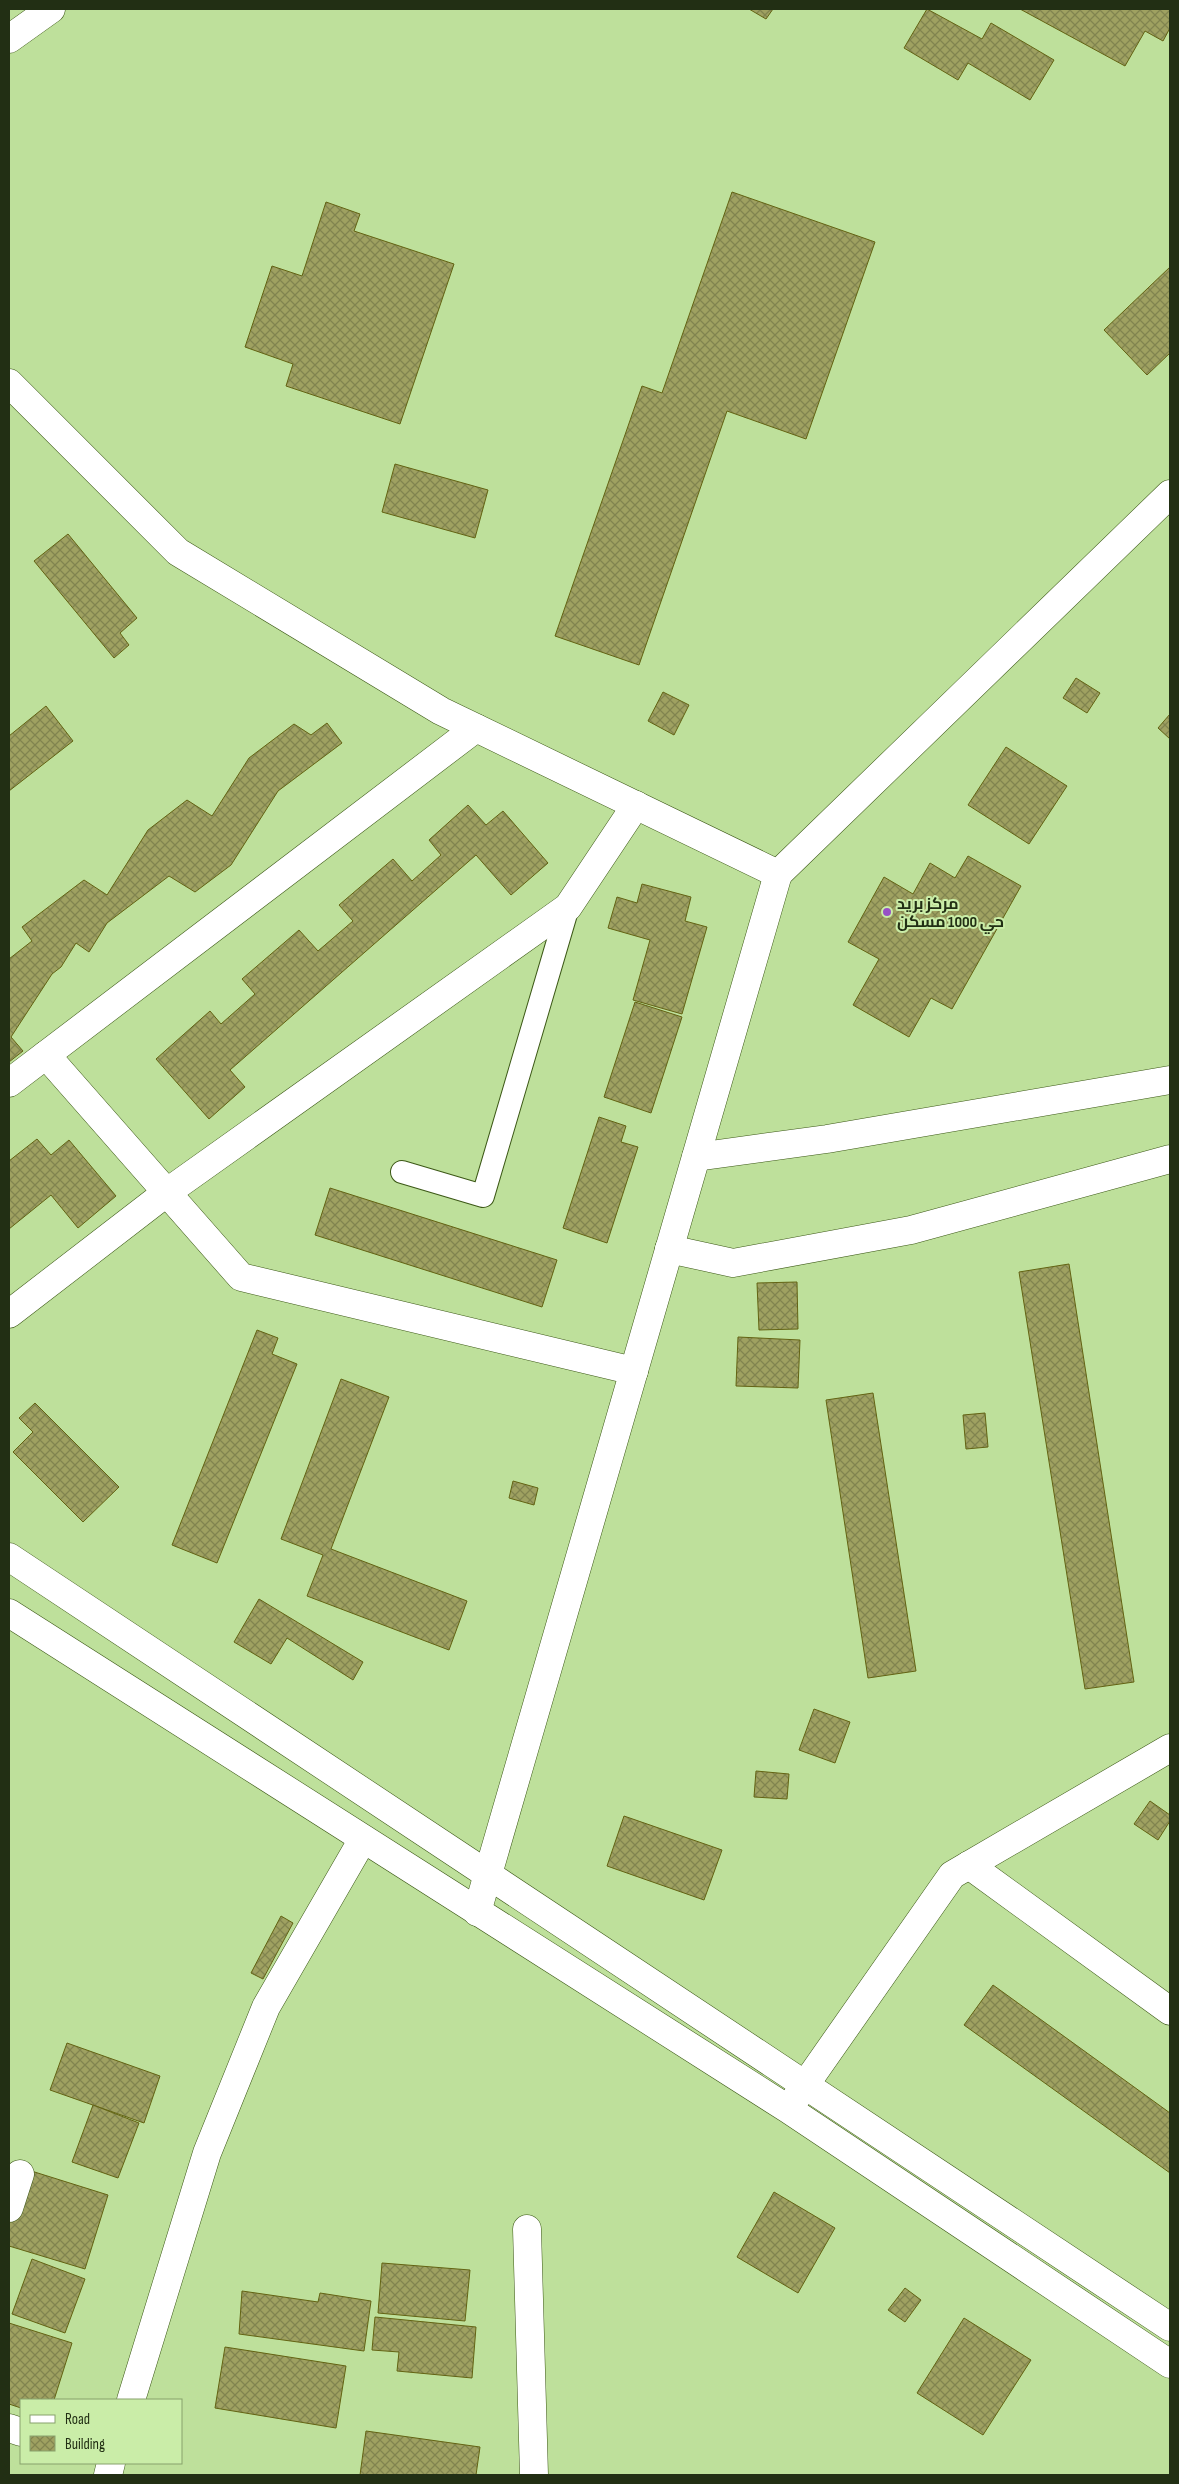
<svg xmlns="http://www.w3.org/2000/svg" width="1179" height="2484" viewBox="0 0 1179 2484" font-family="'Sofia Sans Condensed',Cairo,sans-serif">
  <defs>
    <pattern id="building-cross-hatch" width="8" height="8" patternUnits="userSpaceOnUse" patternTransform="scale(1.25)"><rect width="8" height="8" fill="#9fa161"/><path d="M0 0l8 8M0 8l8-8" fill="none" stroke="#81844f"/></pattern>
  </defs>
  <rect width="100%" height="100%" fill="#bee09b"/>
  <g fill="url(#building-cross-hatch)" stroke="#636313">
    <polygon points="749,9 773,9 766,19"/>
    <polygon points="927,9 982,39 991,23 1054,60 1030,100 968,63 958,80 904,48"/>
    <polygon points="1020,9 1170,9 1170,28 1163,41 1145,31 1125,66"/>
    <polygon points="732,192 875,242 806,439 727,411 639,665 555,636 642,386 662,393"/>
    <polygon points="326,202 360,214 354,231 454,264 400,424 286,386 293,364 245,347 272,266 302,276"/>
    <polygon points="1170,267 1170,353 1147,375 1104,330"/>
    <polygon points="395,464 488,490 475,538 382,512"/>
    <polygon points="68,534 137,618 120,633 129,645 114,658 34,561"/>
    <polygon points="1076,678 1100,693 1087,713 1063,698"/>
    <polygon points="663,692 689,705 674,735 648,721"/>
    <polygon points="46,706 73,741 9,791 9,736"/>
    <polygon points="1170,714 1170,739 1158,728"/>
    <polygon points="327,723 342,743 278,791 231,865 195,892 169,876 107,923 89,952 76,943 61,967 52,974 11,1037 23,1051 9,1062 9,959 32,941 22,927 84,880 107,895 148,830 187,800 212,816 249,758 294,724 311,735"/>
    <polygon points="1006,747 1067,786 1029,844 968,805"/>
    <polygon points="468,805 486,825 503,811 548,863 511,895 476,855 230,1070 245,1087 209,1119 156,1059 210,1011 221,1024 255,994 242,979 299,930 318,951 353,921 339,905 393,859 412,881 441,855 429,840"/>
    <polygon points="968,856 1021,886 952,1009 931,998 909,1037 853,1005 879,959 848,942 884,877 913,894 930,863 955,878"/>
    <polygon points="642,884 691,897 685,921 707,927 682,1014 633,1000 650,940 608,928 617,897 637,903"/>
    <polygon points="635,1002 682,1017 651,1113 604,1097"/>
    <polygon points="599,1117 626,1126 621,1142 638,1147 607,1243 563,1228"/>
    <polygon points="37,1139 51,1155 69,1140 116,1196 78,1228 51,1195 9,1229 9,1161"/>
    <polygon points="330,1188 557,1260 542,1307 315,1235"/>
    <polygon points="1069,1264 1134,1682 1085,1689 1019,1272"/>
    <polygon points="797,1282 798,1329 759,1330 757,1283"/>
    <polygon points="257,1330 278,1338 272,1354 297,1364 217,1563 172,1545"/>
    <polygon points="738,1337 800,1340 798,1388 736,1386"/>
    <polygon points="341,1379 389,1397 331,1549 467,1601 449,1650 307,1596 323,1555 281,1539"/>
    <polygon points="873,1393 916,1671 868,1678 826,1400"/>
    <polygon points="35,1403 119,1487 83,1522 13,1452 33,1432 19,1418"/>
    <polygon points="985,1413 988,1447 966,1449 963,1415"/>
    <polygon points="513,1481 538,1488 534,1505 509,1498"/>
    <polygon points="259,1599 363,1662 353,1680 287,1638 271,1664 234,1642"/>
    <polygon points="814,1709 850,1722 835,1763 799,1750"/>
    <polygon points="756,1771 789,1774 787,1799 754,1797"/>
    <polygon points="1150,1801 1170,1815 1170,1821 1158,1840 1134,1824"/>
    <polygon points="624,1816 722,1850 704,1900 607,1866"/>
    <polygon points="281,1916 293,1923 263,1979 251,1973"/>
    <polygon points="993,1985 1170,2113 1170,2173 964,2025"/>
    <polygon points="67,2043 160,2076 144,2123 50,2090"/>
    <polygon points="93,2105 139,2123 118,2178 72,2162"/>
    <polygon points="25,2169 108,2195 85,2269 9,2246 9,2221"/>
    <polygon points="774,2192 835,2228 798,2293 737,2257"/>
    <polygon points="32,2259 85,2279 65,2333 12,2314"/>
    <polygon points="382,2263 470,2270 465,2321 378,2313"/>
    <polygon points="905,2288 921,2300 905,2322 888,2310"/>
    <polygon points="242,2291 318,2302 320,2293 371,2301 364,2351 239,2334"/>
    <polygon points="375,2317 476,2327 472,2378 397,2371 399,2352 372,2350"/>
    <polygon points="964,2318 1031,2360 983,2435 917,2393"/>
    <polygon points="9,2323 72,2343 54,2400 21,2400 21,2408 9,2404"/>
    <polygon points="225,2347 346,2366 336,2428 215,2408"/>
    <polygon points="366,2431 480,2447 476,2475 360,2475"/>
  </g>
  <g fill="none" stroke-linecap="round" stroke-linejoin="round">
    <defs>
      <polyline id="service" points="402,1172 483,1196 568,907"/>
      <g id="minor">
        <polyline points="9,39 51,9"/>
        <polyline points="9,383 178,552 441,711 778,874 1170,494"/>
        <polyline points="46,1055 241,1277 634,1371"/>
        <polyline points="9,1083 476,728"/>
        <polyline points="696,1157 827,1139 1170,1080"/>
        <polyline points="669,1249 733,1263 911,1230 1170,1159"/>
        <polyline points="9,1314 166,1193 568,907 636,805"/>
        <polyline points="969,1865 1170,2011"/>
        <polyline points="477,1912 778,874"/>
        <polyline points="791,2105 952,1875 1170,1748"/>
        <polyline points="9,2208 20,2174"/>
        <polyline points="527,2229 534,2475"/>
        <polyline points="131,2400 207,2153 266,2007 363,1839"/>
        <polyline points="9,2428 21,2432"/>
        <polyline points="108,2475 111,2463"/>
      </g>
      <g id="tertiary">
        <polyline points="9,1557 1170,2327"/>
        <polyline points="9,1613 788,2109 1170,2364"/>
      </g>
    </defs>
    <use href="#service" stroke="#3c5816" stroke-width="24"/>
    <use href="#minor" stroke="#3c5816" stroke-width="29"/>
    <use href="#tertiary" stroke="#3c5816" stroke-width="29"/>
    <use href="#service" stroke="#fff" stroke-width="22"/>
    <use href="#minor" stroke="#fff" stroke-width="28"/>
    <use href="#tertiary" stroke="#fff" stroke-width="28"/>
  </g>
  <circle fill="#9751c5" stroke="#caeda8" stroke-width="2" cx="887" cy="912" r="5"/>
  <g text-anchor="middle" stroke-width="4" stroke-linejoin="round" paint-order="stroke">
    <g font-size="16" font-weight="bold" fill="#222f14" stroke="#caeda8" text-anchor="start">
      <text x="897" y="909">مركز بريد<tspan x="897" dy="18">حي 1000 مسكن</tspan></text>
    </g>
  </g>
  <rect width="1179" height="2484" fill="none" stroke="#222f14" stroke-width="20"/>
  <rect x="20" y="2399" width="162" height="65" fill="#caeda8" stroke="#87a16d"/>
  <rect x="30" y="2415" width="25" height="8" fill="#ffffff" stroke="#87a16d"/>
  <text x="65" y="2424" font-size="15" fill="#222f14">Road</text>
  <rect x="30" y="2436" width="25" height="15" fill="url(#building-cross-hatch)" stroke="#87a16d"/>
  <text x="65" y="2449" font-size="15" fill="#222f14">Building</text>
</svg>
